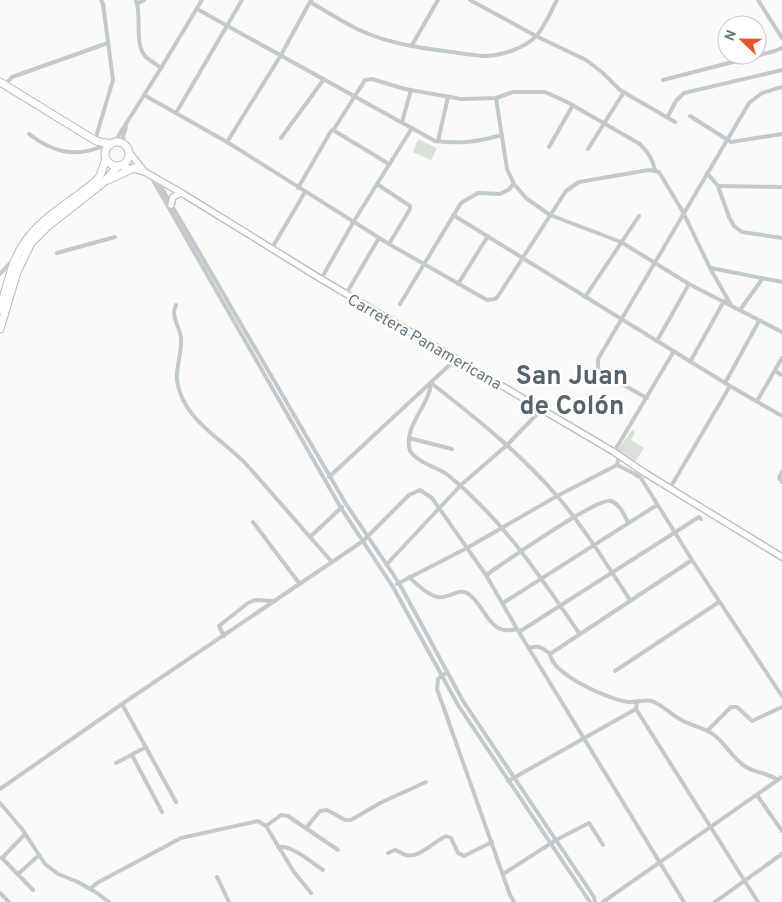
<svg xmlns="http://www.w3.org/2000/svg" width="782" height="902" viewBox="0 0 782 902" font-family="Overpass,sans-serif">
  <rect width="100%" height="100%" fill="#fafaf8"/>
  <g fill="#dadfd7">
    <polygon points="418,139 437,148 431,160 413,152"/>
    <polygon points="632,430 635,432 631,440 644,448 635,462 617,451"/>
  </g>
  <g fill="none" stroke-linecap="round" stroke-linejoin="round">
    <defs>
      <g id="primary">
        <polyline points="129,152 144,171"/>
        <polyline points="121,166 145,172 185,195 321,279 614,452 645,473 782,557"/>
        <polyline points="171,205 173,197 181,193"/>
      </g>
      <g id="highway">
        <polyline points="0,82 96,141 111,144"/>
        <circle cx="117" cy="154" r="12"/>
        <polyline points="108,180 134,168"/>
        <path d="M0,310C7,286 12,257 28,238C45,215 74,200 96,181L100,176L106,159"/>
        <polyline points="0,329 17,272 31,243 48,226 103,183 118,166"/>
      </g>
    </defs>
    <use href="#primary" stroke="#b5babe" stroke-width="8"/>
    <use href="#highway" stroke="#b4b9bd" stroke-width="9"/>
    <g stroke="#c3c8cc" stroke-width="4">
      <path d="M136,0C142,16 134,43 145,56C150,61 156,64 161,68"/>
      <polyline points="470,0 536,36 586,60 603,73 620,90 675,122"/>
      <polyline points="758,0 782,38"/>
      <path d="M310,2C328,12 345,24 364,32C397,47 445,51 482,56C500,56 525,49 537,35C545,26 551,11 557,0"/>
      <polyline points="137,4 144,0"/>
      <path d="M197,9L435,141C462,144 476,142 502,135"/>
      <polyline points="412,45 438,0"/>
      <polyline points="663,80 775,51 782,48"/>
      <polyline points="5,85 12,77 108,43"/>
      <polyline points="144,95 227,142 389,244 487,300 495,299 498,296 566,191 579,182 649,170 659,172 683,212 710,268 731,305"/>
      <polyline points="496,98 507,169 514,184 526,198 550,215 621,242 689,284 782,332"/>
      <polyline points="176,113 242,0"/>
      <polyline points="668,116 676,101 684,93 782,70"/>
      <polyline points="690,116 731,142 782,134"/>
      <polyline points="402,122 411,90"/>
      <polyline points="333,130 389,164"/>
      <path d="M29,134C51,151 73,158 101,147"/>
      <polyline points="281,138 324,79"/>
      <polyline points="95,140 113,80 103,4 101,0"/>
      <polyline points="438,141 448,97"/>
      <polyline points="227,142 281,55 311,0"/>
      <polyline points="114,143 161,68 202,0"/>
      <polyline points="125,145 123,137 126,127"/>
      <polyline points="549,147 573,105"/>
      <polyline points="588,149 624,92"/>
      <polyline points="707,173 718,186 729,217 734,226 742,232 782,238"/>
      <polyline points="150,175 341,508 393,587 458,705 590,902"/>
      <polyline points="157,180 346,504 399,583 463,701 594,897 595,902"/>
      <polyline points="377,184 410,206 410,209 389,244"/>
      <polyline points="718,186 782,187"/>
      <path d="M298,188L331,131L334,129L365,80L372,79L405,89L461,99L496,98L513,92H545L567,102L640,144C647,151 653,160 655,170"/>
      <polyline points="453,215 730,386 782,416"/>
      <polyline points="272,248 305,192"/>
      <polyline points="57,253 115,237"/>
      <polyline points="711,268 782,282"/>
      <polyline points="0,274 14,259"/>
      <polyline points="321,279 354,221 412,128"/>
      <polyline points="458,284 488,236"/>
      <polyline points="346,294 379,238"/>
      <polyline points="585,297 639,216"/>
      <polyline points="400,304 461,203 478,193 500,194 508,190 514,184"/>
      <path d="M176,305C170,316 180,327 181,338C182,352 176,366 177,380C182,420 223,439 247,465L331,561"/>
      <polyline points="740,310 763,278"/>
      <polyline points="657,341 689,284"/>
      <polyline points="690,362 724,301"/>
      <polyline points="775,371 782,375"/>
      <path d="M431,383C429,407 403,425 410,451C418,463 437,467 448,475C504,521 539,575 579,633"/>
      <path d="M431,383C475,417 521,454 558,497C585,529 607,565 630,600"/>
      <polyline points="725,383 759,321"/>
      <polyline points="647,398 604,374 598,368 598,359 749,103 762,93 782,87"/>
      <polyline points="757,401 782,358"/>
      <polyline points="409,438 452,449"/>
      <polyline points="614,452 674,351"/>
      <polyline points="619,455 617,465 637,475"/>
      <polyline points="782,472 779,478 782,482"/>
      <polyline points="636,475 641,478 692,560 782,696"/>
      <polyline points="329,477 456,359"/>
      <polyline points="670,488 730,386"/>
      <polyline points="253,522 299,583"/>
      <polyline points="310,537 342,507"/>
      <polyline points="387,564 461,485 507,445 542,409"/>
      <path d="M486,575C504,563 597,497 611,501C620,504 624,515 628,522"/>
      <path d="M409,577C417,584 427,595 438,597C448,599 458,588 467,593C486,604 487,637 517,629"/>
      <polyline points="397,584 467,548 557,496 617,465"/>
      <polyline points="503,603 657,505"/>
      <polyline points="519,632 699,517 701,519"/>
      <polyline points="224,636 219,626 248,603 255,600 275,601"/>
      <path d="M530,648C539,645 543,648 550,654C552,674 609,700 628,702C637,703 646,698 654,702C665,707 673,716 683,721C693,726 705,728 714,735C726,744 733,759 746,767C756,773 768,773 778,780"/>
      <polyline points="550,654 692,560"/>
      <polyline points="615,671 719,602"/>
      <polyline points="446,673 438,679 437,689 510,895 514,902"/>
      <polyline points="637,702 636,709 758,902"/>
      <polyline points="122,704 176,802"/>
      <polyline points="708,730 731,707 737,707 752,721 782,707"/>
      <polyline points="132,755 162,812"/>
      <polyline points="116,763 146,747"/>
      <polyline points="508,781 636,709"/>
      <polyline points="0,789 122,704 363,541 409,495 420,490 432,498 486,575 517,629 684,902"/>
      <polyline points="757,795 782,831"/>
      <polyline points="0,803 22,829 45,864 58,874 78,882 97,893 109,902"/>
      <polyline points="266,826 281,815 288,816 338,850"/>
      <polyline points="306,828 320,811 327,810 345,820 351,820 380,803 426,782"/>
      <path d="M278,847C291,844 312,863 323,870"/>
      <path d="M388,853L395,850C399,851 402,854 406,855C418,859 435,841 446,836L451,838L458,853L464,856L492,842"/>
      <polyline points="2,858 33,890"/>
      <polyline points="2,858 25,834"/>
      <polyline points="18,874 38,856"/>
      <polyline points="503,874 556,840 589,823 603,845"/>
      <polyline points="217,877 229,902"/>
      <polyline points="90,889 97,883 181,838 258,821 266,826 294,872 311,893"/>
      <polyline points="0,893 9,902"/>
      <polyline points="603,902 782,777"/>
      <polyline points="715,902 782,854"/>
    </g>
    <use href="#primary" stroke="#fff" stroke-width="5.5"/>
    <use href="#highway" stroke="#fff" stroke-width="7"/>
  </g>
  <g text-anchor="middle" stroke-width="5" stroke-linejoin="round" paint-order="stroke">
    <g font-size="16" fill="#657683" stroke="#fff">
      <text transform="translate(425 341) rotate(30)" y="6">Carretera Panamericana</text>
    </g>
    <g font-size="26" font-weight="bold" fill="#57646e" stroke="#fff">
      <text x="572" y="384">San Juan<tspan x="572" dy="30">de Colón</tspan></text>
    </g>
  </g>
  <g transform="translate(742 40) rotate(292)"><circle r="24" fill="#ffffff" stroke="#c1c8cd"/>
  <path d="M0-4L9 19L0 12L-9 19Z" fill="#e4572e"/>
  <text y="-8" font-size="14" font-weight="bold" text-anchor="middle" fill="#657683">N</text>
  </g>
</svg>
